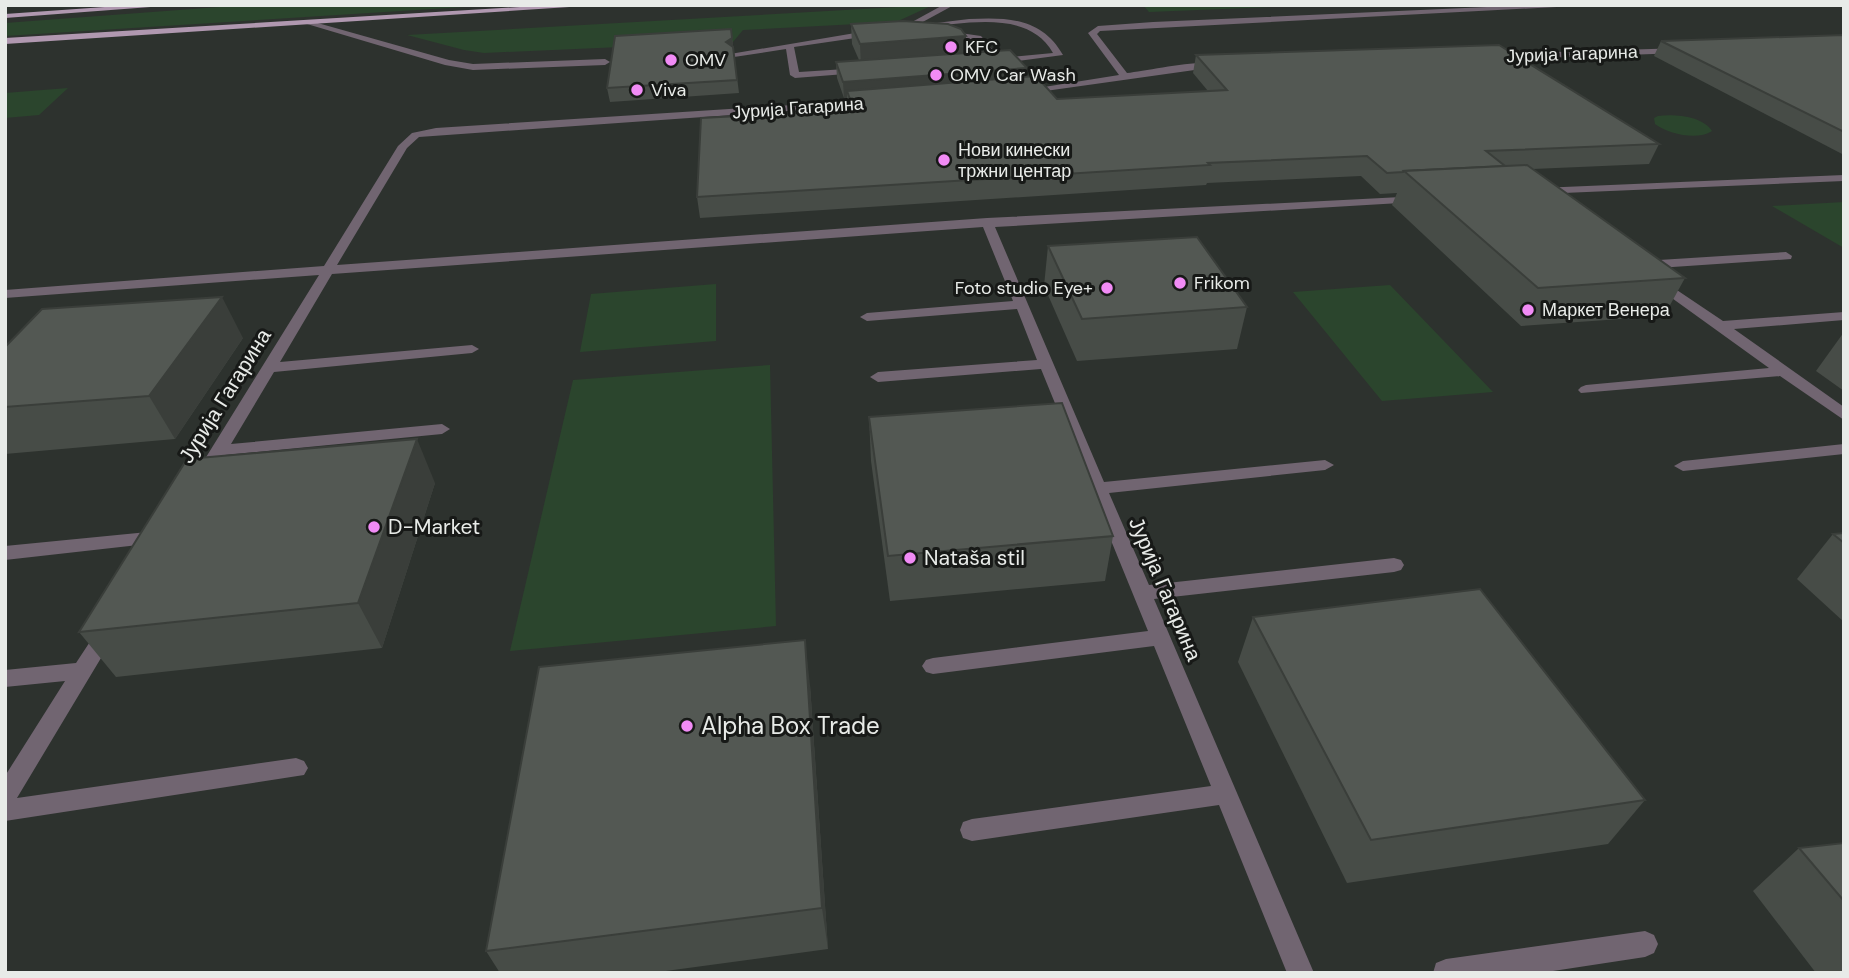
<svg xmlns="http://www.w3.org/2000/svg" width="1849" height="978" viewBox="0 0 1849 978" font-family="'DM Sans',sans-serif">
  <rect width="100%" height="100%" fill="#2d322e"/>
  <g fill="#2b452d">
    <polygon points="496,5 5,36 5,23 246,5"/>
    <polygon points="933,5 896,22 743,30 733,42 484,53 464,50 407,35"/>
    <polygon points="1143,5 1318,5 1149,12"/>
    <polygon points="68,88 39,115 5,118 5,93"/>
    <path d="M1658,116C1675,114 1702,116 1712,131C1697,141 1669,134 1655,124L1654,118Z"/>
    <polygon points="1844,202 1844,248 1772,206"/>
    <polygon points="716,284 716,341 580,352 591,294"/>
    <polygon points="1390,285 1493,392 1382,401 1293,292"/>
    <polygon points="770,365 776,626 510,651 573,380"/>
  </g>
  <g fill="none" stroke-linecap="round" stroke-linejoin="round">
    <g fill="#716571" fill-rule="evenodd">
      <polygon points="943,5 954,5 919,24 912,22"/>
      <path d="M1530,5H1594L1100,31L1097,34L1127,73C1148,71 1206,57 1223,66L1024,94L1019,91L1119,75L1088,33L1098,26L1153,22Z"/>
      <path d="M969,19C1008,17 1042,18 1063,55L995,64L975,40L953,36V32L981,36L1000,58L1053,53C1028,9 966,24 924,27L920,25Z"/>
      <polygon points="307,20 449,60 473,64 605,59 610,62 605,65 473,70 445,65 307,24"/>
      <polygon points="873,30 876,35 794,47 799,72 861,68 863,70 858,73 795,78 790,75 786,49 734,57 730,54"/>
      <polygon points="944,34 967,40 978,52 972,65 964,63 970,54 961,44 941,39"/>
      <polygon points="1683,48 1680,53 1494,60 1490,57 1494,54"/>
      <polygon points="870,100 875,103 873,105 419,137 407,148 337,265 987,218 1421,196 1423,198 1417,202 995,227 1104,482 1325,460 1334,465 1325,470 1109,493 1149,585 1394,558 1401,560 1404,565 1401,570 1394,572 1154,599 1314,973 1287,973 1219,805 972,841 963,838 960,830 963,822 972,819 1211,786 1154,646 933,674 926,672 922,666 926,660 933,658 1148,631 1041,369 878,382 870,377 878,372 1037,360 1017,309 867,321 860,317 867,313 1013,301 983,227 332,274 280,362 472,345 479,349 472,353 274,372 231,444 442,424 450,429 442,434 225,455 210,479 204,481 195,475 319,275 5,298 5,290 324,266 398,146 412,133 436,128"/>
      <polygon points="1844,175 1844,181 1540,194 1534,191 1540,188"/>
      <polygon points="1786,252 1792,256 1791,259 1643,269 1636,265 1643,261"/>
      <polygon points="1656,276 1723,321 1844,312 1844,320 1734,329 1844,407 1844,420 1780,376 1581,393 1578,390 1581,387 1586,385 1769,368 1651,283 1651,277"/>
      <polygon points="1844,444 1844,454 1683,471 1674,466 1683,461"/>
      <polygon points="158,531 165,532 167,537 165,542 5,560 5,546"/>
      <polygon points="106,625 113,628 116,633 17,798 296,758 304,761 308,768 304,775 5,821 5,776 65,681 5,687 5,670 76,663 99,628"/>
      <polygon points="1645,931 1654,935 1658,944 1654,953 1645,957 1540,973 1433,973 1436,963 1446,959"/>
    </g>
    <g fill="#b098b0" fill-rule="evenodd">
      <polygon points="133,5 177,5 5,18 5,14"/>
      <polygon points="553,5 600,5 5,44 5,38"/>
    </g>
  </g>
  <g fill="#474c47">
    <polygon points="851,24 966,36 966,53 1027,68 1027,77 1057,99 1208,91 1193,73 1196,55 1659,144 1649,164 1533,169 1685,278 1664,316 1521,326 1392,205 1397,193 1380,194 1361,176 1207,183 1206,185 700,218 697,197 848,110 847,98 844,98 837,78 836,62 859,60 852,44"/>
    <polygon points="731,29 739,93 610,102 607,88"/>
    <polygon points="1844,35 1844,155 1654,56 1661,41"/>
    <polygon points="1048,246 1247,307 1237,349 1077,361 1044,286"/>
    <polygon points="1844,332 1844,391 1816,371"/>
    <polygon points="243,338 175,439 5,454 5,347"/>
    <polygon points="869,417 1113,536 1105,581 890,601 871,461"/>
    <polygon points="435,483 382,648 116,677 79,632"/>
    <polygon points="1844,533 1844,622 1797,579 1833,534"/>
    <polygon points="1253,617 1645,800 1608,844 1347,883 1238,662"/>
    <polygon points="810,685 828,949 651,973 500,973 486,951"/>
    <polygon points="1844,843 1844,973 1816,973 1753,891 1799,848"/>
  </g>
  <g fill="#3a3e3a">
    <polygon points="966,36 965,56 861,65 860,44"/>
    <polygon points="732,38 734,51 726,42"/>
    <polygon points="1027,68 1026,84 847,91 847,98 844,98 843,82"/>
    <polygon points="222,297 243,338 175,439 149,396"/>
    <polygon points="417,439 435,483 382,648 358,603"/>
    <polygon points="805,640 810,685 828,949 822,908"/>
  </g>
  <g fill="#535853" stroke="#3a3e3a" stroke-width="2">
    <polygon points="903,21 948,24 961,29 966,36 860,44 851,24"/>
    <polygon points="731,29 732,38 726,42 733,47 737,80 607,88 615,36"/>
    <polygon points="1844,35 1844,132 1661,41"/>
    <polygon points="1499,45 1659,144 1486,151 1505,166 1404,171 1403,172 1387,173 1367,156 1208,163 1210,165 697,197 701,118 854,110 847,91 1036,76 1057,99 1227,90 1196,55"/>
    <polygon points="1010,50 1027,68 843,82 836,62"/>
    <polygon points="1527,165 1685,278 1538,288 1404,171"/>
    <polygon points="1197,237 1247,307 1082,319 1048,246"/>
    <polygon points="222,297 149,396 5,407 5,347 42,309"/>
    <polygon points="1062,403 1113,536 888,556 869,417"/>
    <polygon points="417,439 358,603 79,632 187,459"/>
    <polygon points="1844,533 1844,543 1833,534"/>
    <polygon points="1480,589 1645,800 1371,840 1253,617"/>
    <polygon points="805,640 822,908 486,951 539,667"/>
    <polygon points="1844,843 1844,901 1799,848"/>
  </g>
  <g fill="#f18bf5" stroke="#171917" stroke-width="2.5">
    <circle cx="951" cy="47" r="7"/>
    <circle cx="671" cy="60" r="7"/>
    <circle cx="936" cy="75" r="7"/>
    <circle cx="637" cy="90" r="7"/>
    <circle cx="944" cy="160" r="7"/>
    <circle cx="1180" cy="283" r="7"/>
    <circle cx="1107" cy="288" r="7"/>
    <circle cx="1528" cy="310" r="7"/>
    <circle cx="374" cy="527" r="7"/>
    <circle cx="910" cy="558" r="7"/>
    <circle cx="687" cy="726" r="7"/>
  </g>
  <g text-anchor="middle" stroke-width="6" stroke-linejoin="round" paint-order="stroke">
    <g font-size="18" fill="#e8ebe8" stroke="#171917" text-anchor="start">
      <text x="965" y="53">KFC</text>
      <text x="685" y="66">OMV</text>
      <text x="950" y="81">OMV Car Wash</text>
      <text x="651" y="96">Viva</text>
      <text x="958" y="156">Нови кинески<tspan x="958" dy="21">тржни центар</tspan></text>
      <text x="1194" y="289">Frikom</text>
      <text x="1093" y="294" text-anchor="end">Foto studio Eye+</text>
      <text x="1542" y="316">Маркет Венера</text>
    </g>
    <g font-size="18" fill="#e8ebe8" stroke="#171917">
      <text transform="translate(1572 54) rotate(-2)" y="6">Јурија Гагарина</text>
      <text transform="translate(798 108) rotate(-4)" y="6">Јурија Гагарина</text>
    </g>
    <g font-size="21" fill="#e8ebe8" stroke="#171917">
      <text transform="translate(225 396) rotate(-58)" y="7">Јурија Гагарина</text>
      <text transform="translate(1165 589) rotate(67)" y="7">Јурија Гагарина</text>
    </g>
    <g font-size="21" fill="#e8ebe8" stroke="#171917" text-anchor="start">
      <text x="388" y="534">D-Market</text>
      <text x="924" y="565">Nataša stil</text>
    </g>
    <g font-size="24" fill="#e8ebe8" stroke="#171917" text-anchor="start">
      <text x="701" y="734">Alpha Box Trade</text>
    </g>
  </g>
  <rect width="1849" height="978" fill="none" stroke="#e8ebe8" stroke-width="14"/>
</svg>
